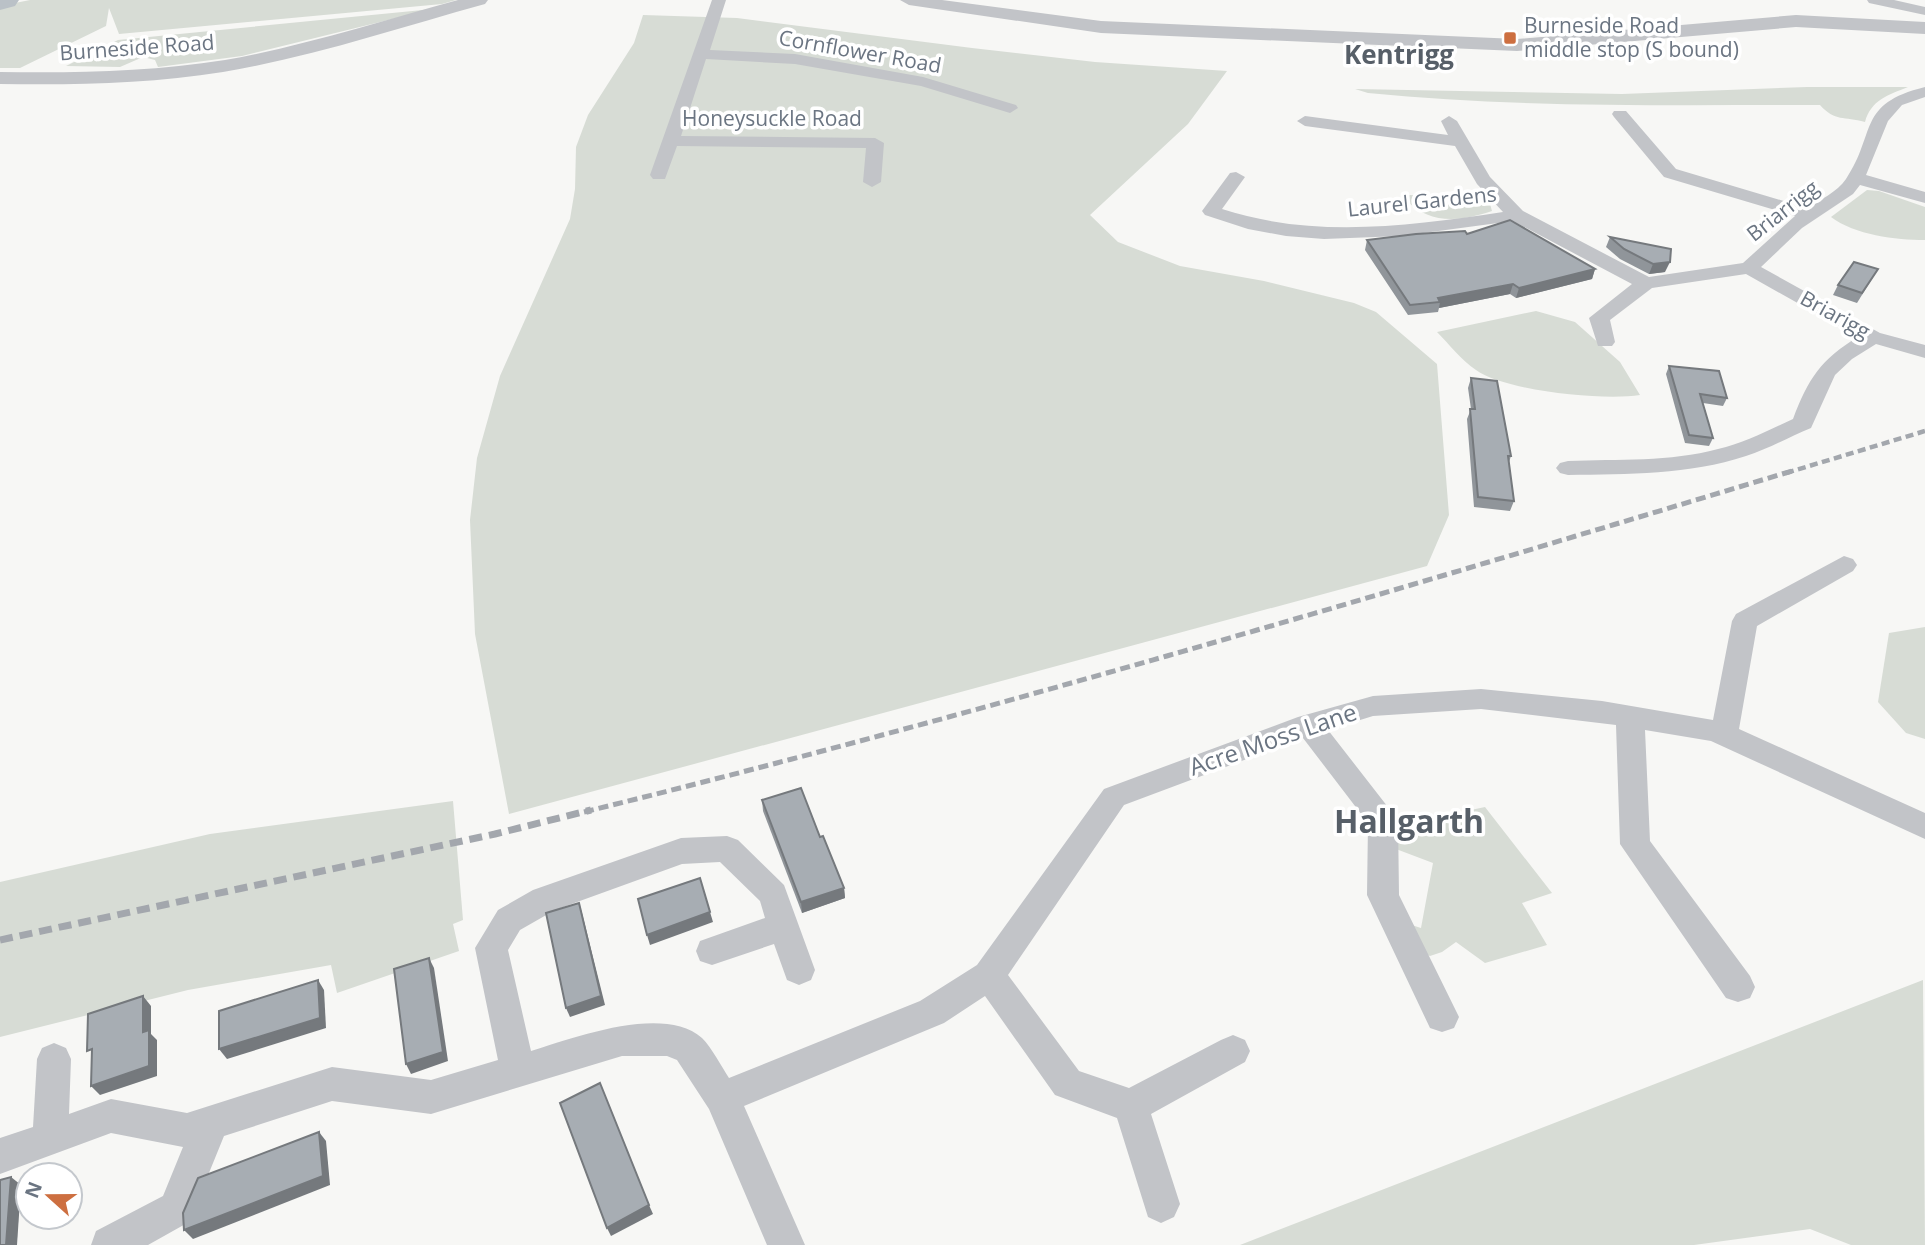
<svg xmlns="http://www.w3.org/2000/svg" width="1925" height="1245" viewBox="0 0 1925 1245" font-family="'Open Sans',sans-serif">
  <rect width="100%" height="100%" fill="#f7f7f5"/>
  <g fill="#d7dcd5">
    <polygon points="30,0 456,0 442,4 119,34 109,8 106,26 20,68 0,68 0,6"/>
    <polygon points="433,9 242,56 158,67 155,60 143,57 120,67 66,66 118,40"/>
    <polygon points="643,15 737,18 972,48 1095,62 1227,71 1188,124 1090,215 1118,242 1180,266 1264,281 1354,303 1376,312 1437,364 1449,515 1427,566 509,814 475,634 470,520 477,458 500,376 570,219 575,189 576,147 588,115 634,43"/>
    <path d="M1807,87H1908C1888,95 1871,100 1865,122C1844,116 1835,122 1820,105C1669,105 1519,108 1368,93L1355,89L1622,94Z"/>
    <path d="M1867,190L1879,191L1925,207V240C1895,240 1855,235 1831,217Z"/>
    <path d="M1410,195L1483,199L1490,204L1492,211C1459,222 1429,225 1404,198Z"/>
    <path d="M1536,311L1575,322L1620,362L1640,395C1604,401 1505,391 1476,370C1461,360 1449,344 1437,332Z"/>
    <polygon points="1925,627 1925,739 1906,733 1878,702 1889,633"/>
    <polygon points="453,801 463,920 453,924 459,951 337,993 331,965 188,990 0,1037 0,882 210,834"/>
    <polygon points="1485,807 1552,893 1522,903 1547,945 1485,963 1456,942 1442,952 1430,956 1417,950 1402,922 1421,928 1433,863 1396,849 1391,827"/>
    <polygon points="1923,980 1925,1245 1851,1245 1810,1229 1694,1245 1240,1245"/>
  </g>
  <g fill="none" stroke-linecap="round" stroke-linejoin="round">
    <polygon fill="#bac1c7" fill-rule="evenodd" points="0,0 19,0 15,6 0,10"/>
    <g fill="#c2c4c8" fill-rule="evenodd">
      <polygon points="712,0 726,0 710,50 795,54 923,77 1016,105 1018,108 1010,113 921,86 795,64 706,59 681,136 875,138 884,143 881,182 872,187 863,182 866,148 677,146 665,179 653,179 650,175"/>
      <polygon points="1867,0 1894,0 1925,7 1925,15 1869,3"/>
      <path d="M1925,87V97L1902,105L1888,121L1866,175L1925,192V203L1860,185L1853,194L1802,228L1761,267L1880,333L1925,345V358L1876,344L1852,359L1835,375L1811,428C1789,437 1768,449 1746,456C1689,475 1628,474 1568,475L1560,473L1556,468L1560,463L1568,461C1618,459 1670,462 1718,449C1744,443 1769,430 1793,419C1808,379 1821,359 1858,337L1746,274L1652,288L1610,320L1615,342L1612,346H1598L1589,318L1632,284L1513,221L1401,236L1324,239L1286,236L1248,229L1205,215L1202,211L1230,173L1236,172L1245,177L1222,209C1315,239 1408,226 1503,212L1477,184L1455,146L1305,126L1297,121L1305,116L1448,135L1441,121L1449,116L1457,121L1490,177L1523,211L1649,277L1743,263L1795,216L1664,177L1614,117L1612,114L1614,111H1626L1676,169L1807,208C1820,200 1837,192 1846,179C1877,133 1856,104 1925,87Z"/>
      <path d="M1844,556L1853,559L1857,565L1853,571L1757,626L1739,729L1925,813V839L1711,741L1645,730L1650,841L1750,976L1755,987L1750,998L1738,1002L1726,998L1620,844L1616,725L1481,709L1373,716L1328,730L1398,820L1399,895L1459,1017L1454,1028L1442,1032L1430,1028L1367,895L1368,823L1303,738L1124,805L1008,975L1079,1071L1129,1088L1221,1040L1233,1035L1245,1040L1250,1051L1245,1062L1151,1114L1180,1204L1174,1217L1161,1223L1148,1217L1117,1118L1055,1095L985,996L944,1023L744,1106L805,1245H767L709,1109L677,1060L667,1056H622L431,1114L332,1101L224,1136L189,1222L148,1245H91L96,1231L163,1196L183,1147L111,1133L0,1174V1138L33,1127L37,1059L42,1048L54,1043L66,1048L71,1059L69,1114L111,1099L187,1113L332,1067L431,1080L498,1060L475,948L498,910L533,890L681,838L727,836L738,840L784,885L815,970L811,980L799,985L787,980L774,944L712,965L700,961L696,951L700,941L765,918L760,901L720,862L682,864L555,910L520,930L508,950L531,1051C574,1038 663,1004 702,1038C712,1048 721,1066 729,1078L920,1001L977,965L1104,789L1298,717L1373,696L1481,689L1602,701L1713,720L1732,621L1736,614Z"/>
    </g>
    <g fill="#c2c4c8" fill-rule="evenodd">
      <path d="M458,0H488L485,4C398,28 312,57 223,72C149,84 75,85 0,84V72C75,73 150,72 225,60C304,46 381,21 458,0Z"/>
      <polygon points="900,0 942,0 1101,21 1517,39 1796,15 1925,22 1925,34 1796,27 1517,51 1101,33 909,5"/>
    </g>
    <polyline stroke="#a3a7ad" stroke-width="4.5" stroke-dasharray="8 4.5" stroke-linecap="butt" points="1786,473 1925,431"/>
    <path stroke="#a3a7ad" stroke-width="5" stroke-dasharray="10 5" stroke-linecap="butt" d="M584,812C990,712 1391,592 1792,471"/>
    <polyline stroke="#a3a7ad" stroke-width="7" stroke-dasharray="13 7" stroke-linecap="butt" points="0,940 495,834 591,810"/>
  </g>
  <g fill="#90959a">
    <polygon points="1467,234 1595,269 1592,279 1516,298 1510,294 1439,308 1438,312 1408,315 1365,250 1367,240"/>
    <polygon points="1610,237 1665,272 1649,274 1620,259 1606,247"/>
    <polygon points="1878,269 1857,303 1833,295 1838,285"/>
    <polygon points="1669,366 1727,398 1723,406 1703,403 1713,438 1709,446 1685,443 1666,374"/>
    <polygon points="1471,378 1511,456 1509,462 1514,501 1510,511 1474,507 1467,419 1471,409 1468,388"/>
    <polygon points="762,800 820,837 844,888 845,898 802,913 763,811"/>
  </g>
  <g fill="#75797d">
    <polygon points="1670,262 1665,272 1649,274 1653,264"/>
    <polygon points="1595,269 1592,279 1516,298 1519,288"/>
    <polygon points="1513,284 1510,294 1439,308 1440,302 1438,298"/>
    <polygon points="844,888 845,898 802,913 801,902"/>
    <polygon points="579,903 582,913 605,1005 570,1017 566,1008"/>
    <polygon points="710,912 713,922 650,945 647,935"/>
    <polygon points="429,958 434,968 448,1061 411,1074 406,1064"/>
    <polygon points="318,980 324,990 326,1028 227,1059 219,1049"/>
    <polygon points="143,996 151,1006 151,1034 157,1040 157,1076 100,1095 91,1086 143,1032"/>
    <polygon points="319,1132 326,1141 330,1185 193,1239 184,1230"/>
    <polygon points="11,1177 21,1185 17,1245 6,1245"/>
    <polygon points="649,1205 653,1214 611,1236 607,1228"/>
  </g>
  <g fill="#a7adb3" stroke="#75797d" stroke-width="2">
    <polygon points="1510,220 1595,269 1519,288 1513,284 1438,298 1440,302 1410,305 1367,240 1416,234 1465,231 1467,234"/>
    <polygon points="1610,237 1671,249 1670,262 1653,264 1624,249"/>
    <polygon points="1854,262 1878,269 1862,293 1838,285"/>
    <polygon points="1669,366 1719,371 1727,398 1700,394 1713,438 1689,435"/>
    <polygon points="1471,378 1497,381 1511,456 1508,456 1514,501 1478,497 1470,409 1475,409"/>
    <polygon points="801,788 820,837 823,836 844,888 801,902 762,800"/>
    <polygon points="700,878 710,912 647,935 638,899"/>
    <polygon points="579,903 601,996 566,1008 546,913"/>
    <polygon points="429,958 443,1052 406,1064 394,969"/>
    <polygon points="318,980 320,1018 219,1049 219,1011"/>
    <polygon points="143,996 143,1032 149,1030 149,1066 91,1086 92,1049 87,1051 88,1014"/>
    <polygon points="600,1083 649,1205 607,1228 560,1103"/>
    <polygon points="319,1132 323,1176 184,1230 183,1213 198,1178"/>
    <polygon points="11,1177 6,1245 0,1245 0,1180"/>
  </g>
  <rect fill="#cd6f40" stroke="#fff" stroke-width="2.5" x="1503" y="31" width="14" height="14" rx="3.5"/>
  <g text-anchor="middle" stroke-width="7" stroke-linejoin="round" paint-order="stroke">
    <g font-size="21" fill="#6b7582" stroke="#fff" text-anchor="start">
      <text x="1524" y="33">Burneside Road<tspan x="1524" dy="24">middle stop (S bound)</tspan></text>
    </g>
    <g font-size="21" fill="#6b7582" stroke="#fff">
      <text transform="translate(137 48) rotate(-4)" y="7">Burneside Road</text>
      <text transform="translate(860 52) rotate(10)" y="7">Cornflower Road</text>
      <text x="772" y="126">Honeysuckle Road</text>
      <text transform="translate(1422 202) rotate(-6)" y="7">Laurel Gardens</text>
      <text transform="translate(1783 211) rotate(-38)" y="7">Briarrigg</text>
      <text transform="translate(1835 315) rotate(29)" y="7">Briarigg</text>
    </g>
    <g font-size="24" fill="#6b7582" stroke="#fff">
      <text transform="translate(1273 740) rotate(-19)" y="8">Acre Moss Lane</text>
    </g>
    <g font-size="26" font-weight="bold" fill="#575f68" stroke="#fff">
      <text x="1399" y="64">Kentrigg</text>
    </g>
    <g font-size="32" font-weight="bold" fill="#575f68" stroke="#fff">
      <text x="1409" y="833">Hallgarth</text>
    </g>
  </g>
  <g transform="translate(49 1196) rotate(291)"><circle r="33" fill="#ffffff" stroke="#c4c8cd" stroke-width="2"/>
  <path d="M0-5L12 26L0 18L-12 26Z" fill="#cd6f40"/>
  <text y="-10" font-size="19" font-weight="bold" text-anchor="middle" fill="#6b7582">N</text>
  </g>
</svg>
